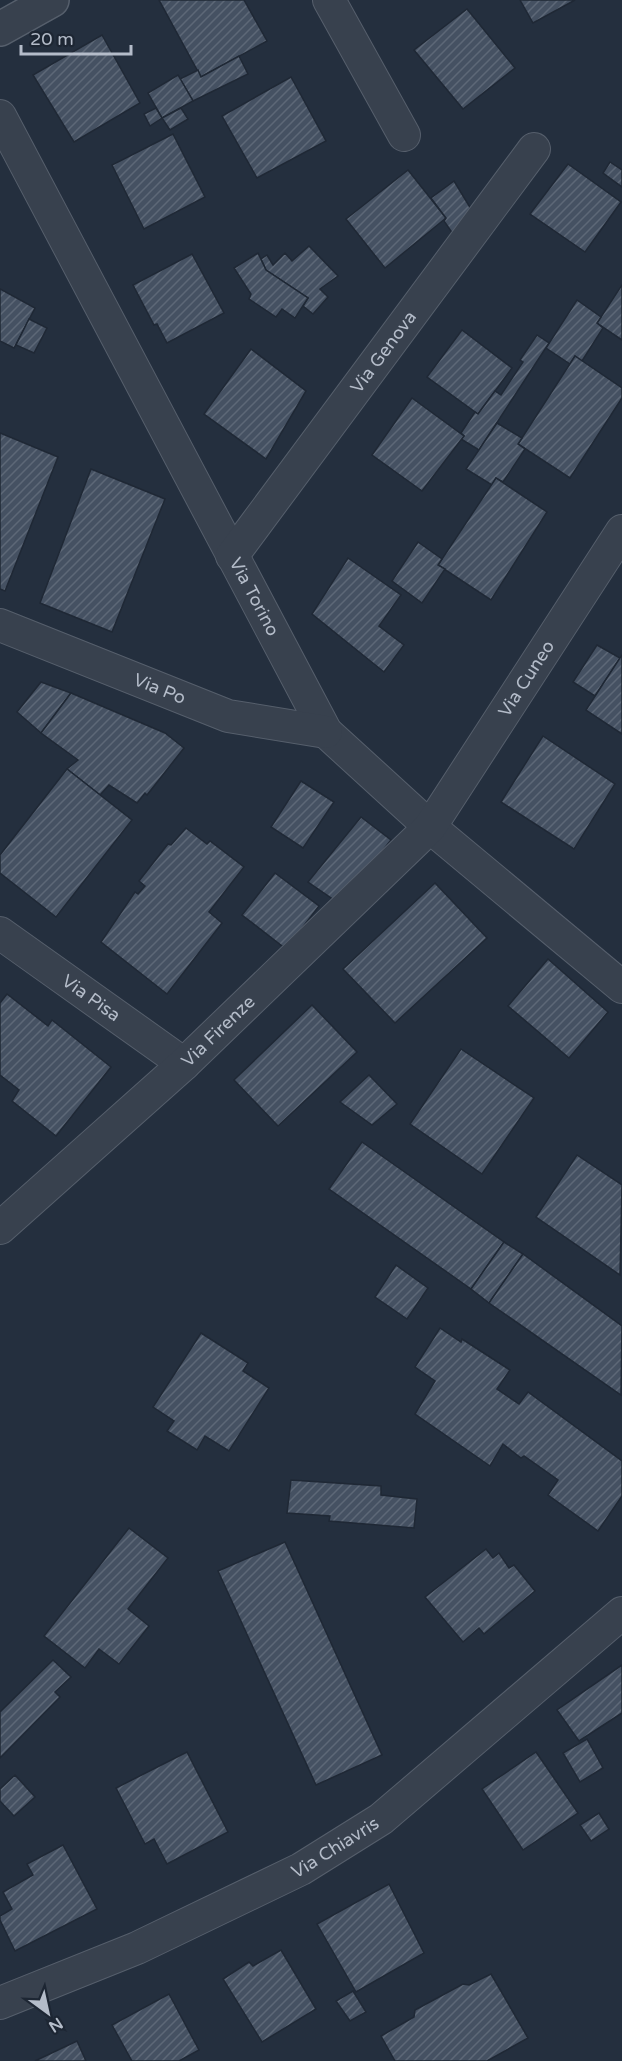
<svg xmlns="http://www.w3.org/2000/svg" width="622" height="2061" viewBox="0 0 622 2061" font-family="'Varela Round',sans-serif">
  <defs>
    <pattern id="building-hatch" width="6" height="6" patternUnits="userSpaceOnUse" patternTransform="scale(1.5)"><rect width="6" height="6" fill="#455162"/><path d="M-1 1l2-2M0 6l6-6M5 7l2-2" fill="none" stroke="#5d6877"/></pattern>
  </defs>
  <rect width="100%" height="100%" fill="#242f3e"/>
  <g fill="url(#building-hatch)" stroke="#1f2835" stroke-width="1.5">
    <polygon points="159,0 244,0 267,41 201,77"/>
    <polygon points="520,0 575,0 533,23"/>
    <polygon points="467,9 515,68 463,109 414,50"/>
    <polygon points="102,35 140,103 74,142 33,75"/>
    <polygon points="239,56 248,74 193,101 180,79 198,70 201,77"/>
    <polygon points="178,75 193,101 162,118 148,93"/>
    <polygon points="291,77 326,141 257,178 222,116"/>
    <polygon points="156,108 162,118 150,126 144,114"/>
    <polygon points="181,108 188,119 170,130 162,118"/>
    <polygon points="173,134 205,197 144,229 112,165"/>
    <polygon points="610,162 622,170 622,187 603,173"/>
    <polygon points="568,164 621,202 585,252 530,214"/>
    <polygon points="408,170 446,218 385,268 346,219"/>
    <polygon points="454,181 471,209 453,234 444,221 446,218 431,198"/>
    <polygon points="309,246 338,276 320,289 328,297 313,314 303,306 308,298 266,270 261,259 267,255 273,265 285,253 292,261"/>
    <polygon points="258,253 266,270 308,298 295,318 282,309 276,317 249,299 251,294 234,268"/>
    <polygon points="192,254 224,313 167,343 157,324 154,325 133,285"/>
    <polygon points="622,285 622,340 597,323"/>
    <polygon points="0,289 35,308 14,348 0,341"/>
    <polygon points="577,300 601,317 597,323 603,328 582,361 575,356 570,364 546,348"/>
    <polygon points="29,319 47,328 34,353 16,345"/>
    <polygon points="462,330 512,368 478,414 427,377"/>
    <polygon points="537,335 549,343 479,450 461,439 464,436 461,433 475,412 478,414 495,391 501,395 523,362 520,360"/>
    <polygon points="251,349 306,391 266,459 204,414"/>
    <polygon points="575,356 622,388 622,398 570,478 518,444"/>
    <polygon points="412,398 464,436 422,491 372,455"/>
    <polygon points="497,423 522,438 518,444 525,449 503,482 496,478 492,485 466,469"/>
    <polygon points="0,433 58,457 5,591 0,589"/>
    <polygon points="91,469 165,499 112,632 40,603"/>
    <polygon points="496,478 547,512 491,600 438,565"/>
    <polygon points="418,542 442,559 438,565 445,569 422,603 392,581"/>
    <polygon points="348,558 401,595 379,626 404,645 384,672 312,614"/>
    <polygon points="597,645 620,658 595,696 573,682"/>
    <polygon points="622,655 622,734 586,710"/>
    <polygon points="41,682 71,693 41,733 17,712"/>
    <polygon points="71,693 165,733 184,748 147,795 145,793 137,803 109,785 100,795 67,769 78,760 41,733"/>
    <polygon points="543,736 615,784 574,849 501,802"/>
    <polygon points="67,769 132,820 56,917 0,873 0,855"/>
    <polygon points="301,781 334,802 303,848 271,827"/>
    <polygon points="361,817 391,840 340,904 308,882"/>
    <polygon points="186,828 207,844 210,841 244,867 209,912 222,923 167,994 101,942 135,892 138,894 145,886 139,881 168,844 171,845"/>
    <polygon points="275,873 319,906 286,949 242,915"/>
    <polygon points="435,883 487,938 395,1023 343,969"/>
    <polygon points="548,959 608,1012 569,1058 508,1006"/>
    <polygon points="7,994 48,1026 52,1020 111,1067 56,1136 12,1101 19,1090 0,1075 0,1003"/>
    <polygon points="312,1005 357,1052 278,1126 234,1080"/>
    <polygon points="461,1049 534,1098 482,1174 410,1124"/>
    <polygon points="369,1075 397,1104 372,1125 340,1102"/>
    <polygon points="362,1142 504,1242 471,1289 329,1189"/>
    <polygon points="577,1155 622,1185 620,1275 536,1217"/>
    <polygon points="504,1242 523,1254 489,1303 471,1289"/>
    <polygon points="523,1254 622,1326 621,1395 489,1303"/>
    <polygon points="396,1265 428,1288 407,1319 375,1297"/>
    <polygon points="440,1328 461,1342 462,1339 510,1370 497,1389 519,1404 528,1392 622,1461 622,1496 598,1531 548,1495 558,1480 524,1456 521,1458 503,1444 490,1466 415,1414 435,1381 415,1367"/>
    <polygon points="201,1333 248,1363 243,1371 269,1388 229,1451 205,1436 197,1450 167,1431 174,1421 153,1407"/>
    <polygon points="291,1480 381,1486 381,1495 417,1499 414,1528 329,1521 330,1516 287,1513"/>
    <polygon points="129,1528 168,1558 128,1609 149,1626 119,1664 99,1649 85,1668 44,1636"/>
    <polygon points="285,1542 382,1755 316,1785 218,1571"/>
    <polygon points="486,1549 493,1558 499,1553 509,1568 514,1565 535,1591 484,1634 479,1628 463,1642 425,1597"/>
    <polygon points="53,1660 71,1677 55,1692 60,1697 0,1758 0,1712"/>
    <polygon points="622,1665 622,1713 579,1741 557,1710"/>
    <polygon points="587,1739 603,1768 580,1782 563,1753"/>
    <polygon points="187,1752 228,1832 167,1864 154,1839 145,1844 116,1788"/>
    <polygon points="536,1752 578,1813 523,1850 482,1789"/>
    <polygon points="15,1775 35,1797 14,1816 0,1801 0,1789"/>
    <polygon points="599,1813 609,1829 591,1841 580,1825"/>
    <polygon points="63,1845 97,1909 15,1951 0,1920 0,1916 12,1909 3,1892 33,1875 27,1864"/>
    <polygon points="389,1884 424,1953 356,1992 317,1924"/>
    <polygon points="281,1950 316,2009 262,2042 223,1979 249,1962 253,1966"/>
    <polygon points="491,1974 528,2038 487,2061 395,2061 381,2036 414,2017 415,2010 463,1984 469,1985"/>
    <polygon points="353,1991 366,2012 350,2021 336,2001"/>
    <polygon points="169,1994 199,2050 179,2061 132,2061 112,2025"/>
    <polygon points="77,2041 86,2061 35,2061"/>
  </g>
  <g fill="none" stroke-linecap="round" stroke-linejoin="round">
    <defs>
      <g id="minor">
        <polyline points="329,0 404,135"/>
        <path id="s1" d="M0,116L326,732L430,827L622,987"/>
        <path id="s2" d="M232,556L534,149"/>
        <path id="s3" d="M0,625L228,716L326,732"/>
        <path id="s4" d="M0,933L184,1064"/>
        <path id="s5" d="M0,1228L184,1064L430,827L622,531"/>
        <path id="s6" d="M0,2003L137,1948L301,1869L381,1819L622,1613"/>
      </g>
      <polyline id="tertiary" points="0,29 52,0"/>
    </defs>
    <use href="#minor" stroke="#565f6c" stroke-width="34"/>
    <use href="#tertiary" stroke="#565f6c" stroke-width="36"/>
    <use href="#minor" stroke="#38414e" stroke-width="32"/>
    <use href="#tertiary" stroke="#38414e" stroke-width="33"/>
  </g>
  <g text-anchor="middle" stroke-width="6" stroke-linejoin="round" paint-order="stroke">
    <g font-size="18" fill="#b4bcc9" stroke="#1d2633">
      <text dy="6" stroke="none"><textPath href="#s2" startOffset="254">Via Genova</textPath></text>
      <text dy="6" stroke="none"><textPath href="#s1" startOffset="544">Via Torino</textPath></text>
      <text dy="6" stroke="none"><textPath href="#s5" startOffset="765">Via Cuneo</textPath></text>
      <text dy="6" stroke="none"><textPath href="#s3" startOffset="172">Via Po</textPath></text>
      <text dy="6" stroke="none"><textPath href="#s4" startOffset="112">Via Pisa</textPath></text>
      <text dy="6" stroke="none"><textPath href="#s5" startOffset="294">Via Firenze</textPath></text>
      <text dy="6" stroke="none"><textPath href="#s6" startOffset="370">Via Chiavris</textPath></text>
    </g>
  </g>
  <g transform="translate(48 2013) rotate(147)" stroke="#1d2633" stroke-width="4.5" paint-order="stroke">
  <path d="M0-4.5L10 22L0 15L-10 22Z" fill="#b4bcc9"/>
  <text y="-9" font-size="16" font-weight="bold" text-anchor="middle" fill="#b4bcc9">N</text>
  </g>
  <path d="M21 45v9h110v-9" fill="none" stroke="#b4bcc9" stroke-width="3"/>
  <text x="30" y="45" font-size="18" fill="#b4bcc9" stroke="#1d2633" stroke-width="4.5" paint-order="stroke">20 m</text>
</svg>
